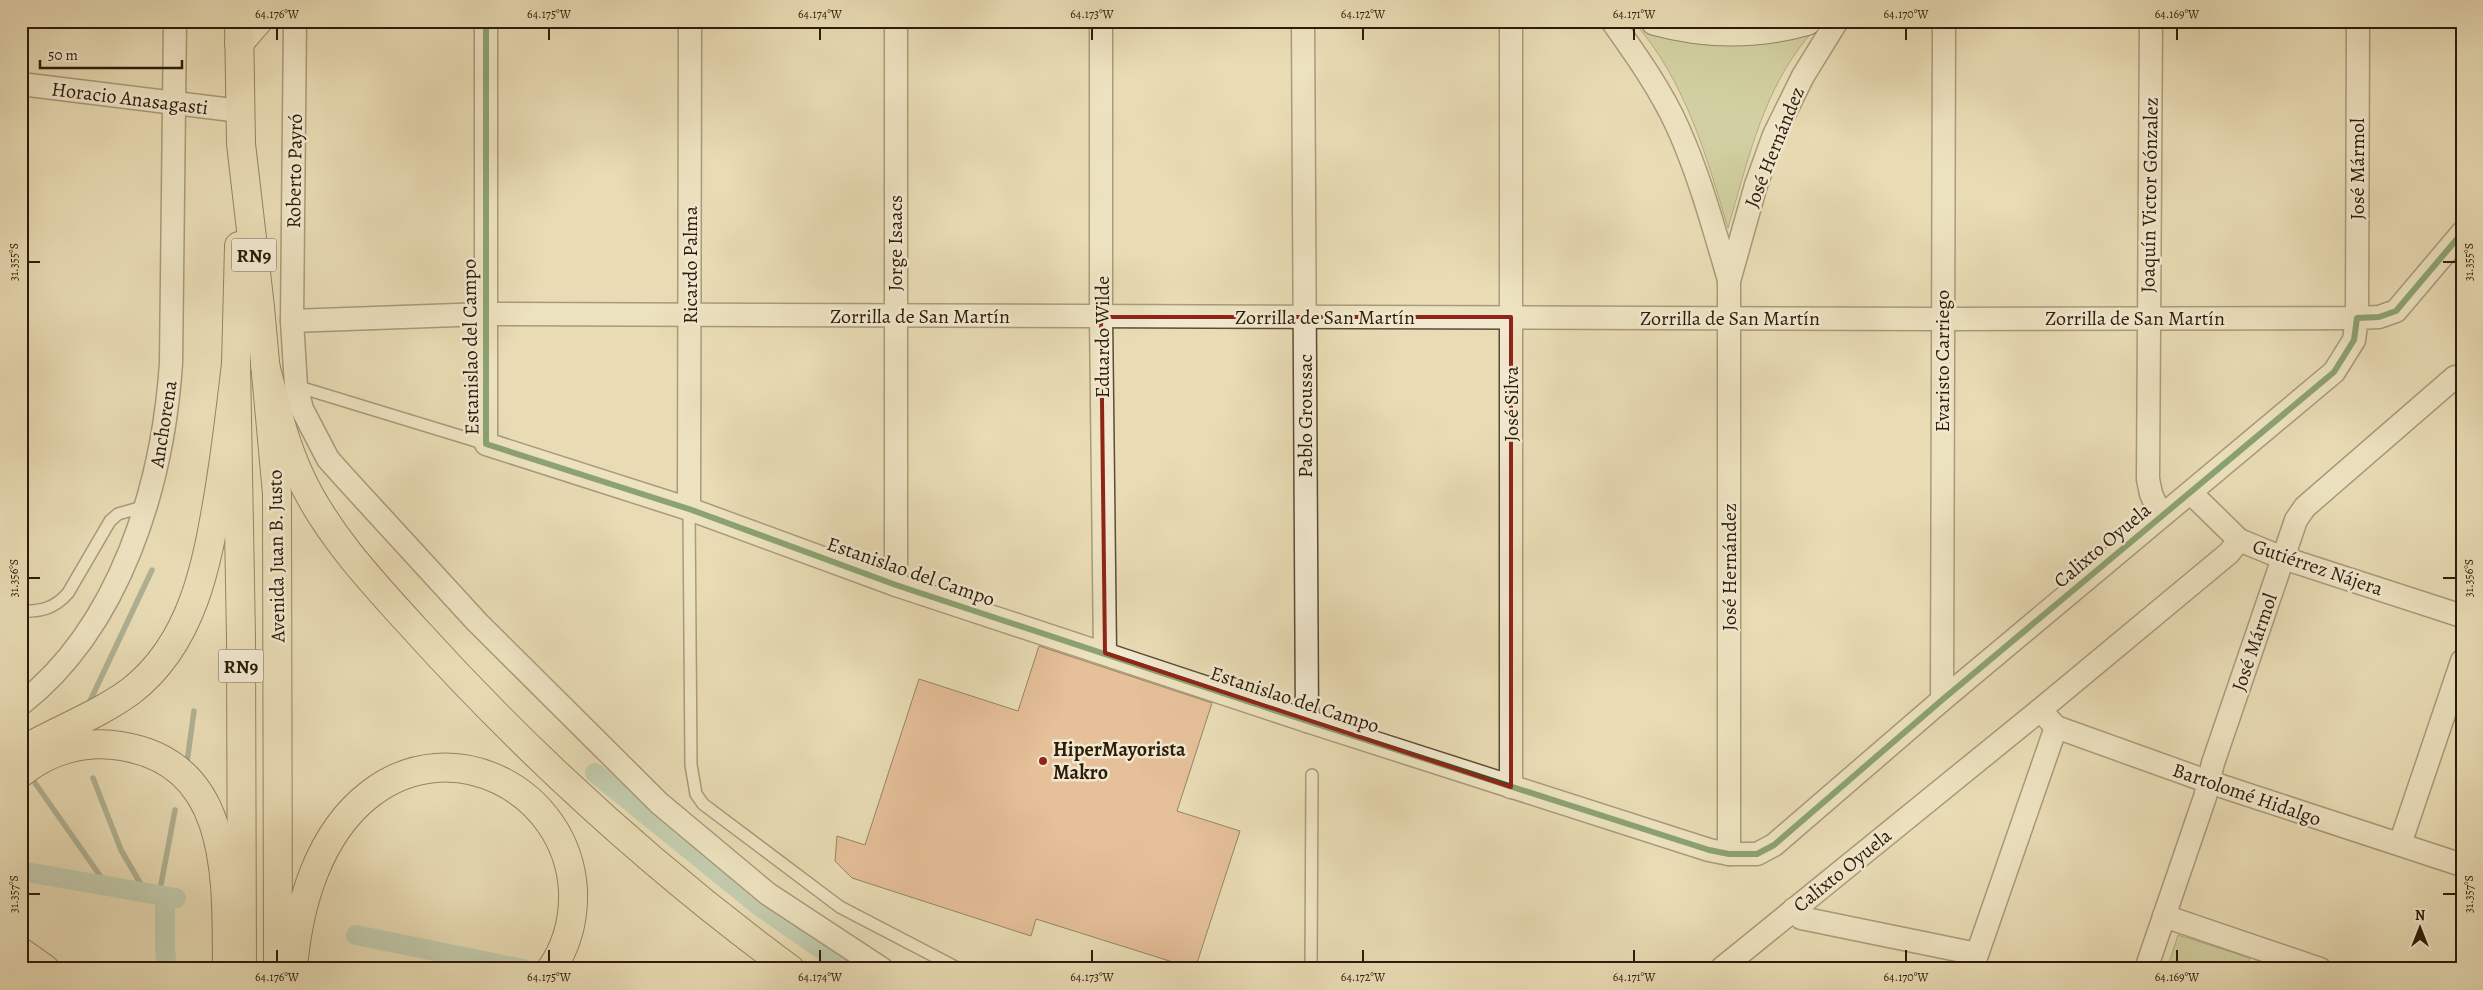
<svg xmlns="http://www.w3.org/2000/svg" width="2483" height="990" viewBox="0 0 2483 990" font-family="Alegreya,serif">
  <rect width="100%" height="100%" fill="#e9dcb5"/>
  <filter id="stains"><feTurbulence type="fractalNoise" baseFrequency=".004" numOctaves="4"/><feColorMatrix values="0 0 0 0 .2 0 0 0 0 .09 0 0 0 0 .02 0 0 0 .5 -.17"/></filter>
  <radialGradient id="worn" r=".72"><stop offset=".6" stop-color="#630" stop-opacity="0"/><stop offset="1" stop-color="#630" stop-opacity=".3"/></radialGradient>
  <g fill="#b6c08d" stroke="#716e4b">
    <path d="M1633,21H1823C1815,30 1806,38 1800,47C1761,99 1746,167 1728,228C1706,155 1685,79 1633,21Z"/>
    <polygon points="2178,935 2250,958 2246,969 2167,969"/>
  </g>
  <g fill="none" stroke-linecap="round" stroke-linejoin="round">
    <g stroke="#6c7c6b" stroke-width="5.5">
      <polyline points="90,701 152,570"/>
      <polyline points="187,762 194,711"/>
      <polyline points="93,778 121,850 146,893"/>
      <polyline points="33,780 108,887"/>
      <polyline points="159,895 175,810"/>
    </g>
    <g stroke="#97bcac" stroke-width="20">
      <polyline points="595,773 758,905 850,969"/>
      <polyline points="21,871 176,898"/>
      <polyline points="165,896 165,950 167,969"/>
      <polyline points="356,935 523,969"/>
    </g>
  </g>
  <polygon fill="#e19e78" stroke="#2c1c09" points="1039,646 1212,703 1177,811 1240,831 1195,969 1036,919 1031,936 852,878 835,861 837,836 865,845 919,679 1018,711"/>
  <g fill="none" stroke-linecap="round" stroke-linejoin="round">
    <defs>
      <g id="lane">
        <polyline points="296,386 486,444"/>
        <polyline points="689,509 691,765 696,794 703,804 840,907 959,969"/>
        <path d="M21,611C41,612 55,608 68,593L110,521L118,514L146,506"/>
        <polyline points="1311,969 1312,775"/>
      </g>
      <g id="street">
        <polyline points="295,21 292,321 296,386 302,409 328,459 345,478 477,622 659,803 768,894 882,969"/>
        <polyline points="486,21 486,444 689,509 896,585 1307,721 1709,850 1729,854 1757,854 1774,845 1942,700 2334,372 2354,340 2357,318 2379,317 2396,311 2462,233"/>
        <polyline points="1101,21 1101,317 1105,653"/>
        <polyline points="1303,21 1307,721"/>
        <polyline points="1511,21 1511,787"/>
        <path d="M1612,21C1636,55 1661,90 1678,128C1700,177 1714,229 1729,280"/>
        <polyline points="2151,21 2148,479 2151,494 2161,516"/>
        <polyline points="21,84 240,111"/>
        <polyline points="292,321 485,314 1942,319 2357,318 2358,21"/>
        <polyline points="2191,493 2239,540 2283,558 2462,616"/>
        <polyline points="689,509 690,21"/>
        <polyline points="896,585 896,21"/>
        <polyline points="1942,700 1944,21"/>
        <path d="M21,704C121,626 163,484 171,363L175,21"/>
        <polyline points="2040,710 2056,727 2209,782 2462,865"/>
        <polyline points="2400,844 2462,661"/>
        <polyline points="1729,854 1729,281 1756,185 1774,135 1803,76 1837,21"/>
        <polyline points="1794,909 1801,918 1977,954"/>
        <polyline points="2164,916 2320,969"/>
        <polyline points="1721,969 2040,710 2229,553 2239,540"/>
        <polyline points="1972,969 2056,727"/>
        <polyline points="2146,969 2205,797 2213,763 2296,520 2305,507 2455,377"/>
      </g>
      <g id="secondary">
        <path d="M1655,21C1706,35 1757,35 1807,21"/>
        <polyline points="239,43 258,21"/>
      </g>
      <g id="primary">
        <polyline points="239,21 241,144 260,307 277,494 278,969"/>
        <polyline points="239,246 236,364 241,637 242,969"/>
      </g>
      <g id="highway">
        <path d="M265,365C275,402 283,439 299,474C325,532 372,582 414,628C528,754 653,868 790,969"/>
        <path d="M21,751C57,730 97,716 131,691C193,643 207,564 219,492C226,449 231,407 236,364"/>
        <path d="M21,773C49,750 85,740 121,746C234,764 226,882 227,969"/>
        <polyline points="21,952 45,969"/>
        <path d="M293,969C298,906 318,834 370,794C452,730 567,790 573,890C574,918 567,946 551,969"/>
      </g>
    </defs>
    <use href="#lane" stroke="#5b4c34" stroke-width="14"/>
    <use href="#street" stroke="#5b4c34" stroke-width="25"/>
    <use href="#secondary" stroke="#2c1c09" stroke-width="30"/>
    <use href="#primary" stroke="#2c1c09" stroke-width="30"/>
    <use href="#highway" stroke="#2c1c09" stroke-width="30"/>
    <use href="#lane" stroke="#f1e8cf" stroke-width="11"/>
    <use href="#street" stroke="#f1e8cf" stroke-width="22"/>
    <use href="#secondary" stroke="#f1e8cf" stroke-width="28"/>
    <use href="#primary" stroke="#e9dcb5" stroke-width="28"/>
    <use href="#highway" stroke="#e9dcb5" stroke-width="28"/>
    <defs>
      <polyline id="cycleway" points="486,21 486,444 689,509 896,585 1307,721 1709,850 1729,854 1757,854 1774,845 1942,700 2334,372 2354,340 2357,318 2379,317 2396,311 2462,233"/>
    </defs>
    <use href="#cycleway" stroke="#f1e8cf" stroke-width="9"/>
    <use href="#cycleway" stroke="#1b5e20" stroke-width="6"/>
  </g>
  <path d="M0 0H2483V990H0ZM1101,317H1511V787L1105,653Z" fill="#e9dcb5" fill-opacity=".55" fill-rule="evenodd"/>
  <path fill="none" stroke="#8f2418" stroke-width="4" stroke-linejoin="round" d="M1101,317H1511V787L1105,653Z"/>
  <path fill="none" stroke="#2c1c09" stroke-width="2" d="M277,28V40M549,28V40M820,28V40M1092,28V40M1363,28V40M1634,28V40M1906,28V40M2177,28V40M28,262H40M2443,262H2456M28,578H40M2443,578H2456M28,894H40M2443,894H2456M277,950V962M549,950V962M820,950V962M1092,950V962M1363,950V962M1634,950V962M1906,950V962M2177,950V962"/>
  <circle fill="#8f2418" stroke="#f1e8cf" stroke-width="2" cx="1043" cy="761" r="5"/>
  <g text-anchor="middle" stroke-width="5" stroke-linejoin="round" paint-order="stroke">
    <g fill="#f1e8cf" stroke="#675944" stroke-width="1">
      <rect x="231.5" y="238.5" width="45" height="33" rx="4"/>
      <rect x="218.5" y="649.5" width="45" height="33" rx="4"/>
    </g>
    <g font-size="19" font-weight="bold" fill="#2c1c09">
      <text x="254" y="262">RN9</text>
      <text x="241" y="673">RN9</text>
    </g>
    <g font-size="20" fill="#2c1c09" stroke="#f1e8cf">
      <text transform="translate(130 98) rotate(7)" y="7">Horacio Anasagasti</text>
      <text transform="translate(1774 147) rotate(-68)" y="7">José Hernández</text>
      <text transform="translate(2357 169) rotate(-90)" y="7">José Mármol</text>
      <text transform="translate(294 171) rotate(-89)" y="7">Roberto Payró</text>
      <text transform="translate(2149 195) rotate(-89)" y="7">Joaquín Victor Gónzalez</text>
      <text transform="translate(895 243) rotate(-90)" y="7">Jorge Isaacs</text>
      <text transform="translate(690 265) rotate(-90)" y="7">Ricardo Palma</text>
      <text x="920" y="323">Zorrilla de San Martín</text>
      <text x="1325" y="324">Zorrilla de San Martín</text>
      <text x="1730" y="325">Zorrilla de San Martín</text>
      <text x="2135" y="325">Zorrilla de San Martín</text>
      <text transform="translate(1102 337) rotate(-90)" y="7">Eduardo Wilde</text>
      <text transform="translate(470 347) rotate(-91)" y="7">Estanislao del Campo</text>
      <text transform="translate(1942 361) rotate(-90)" y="7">Evaristo Carriego</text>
      <text transform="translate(1511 404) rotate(-90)" y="7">José Silva</text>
      <text transform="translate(1305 416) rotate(-90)" y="7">Pablo Groussac</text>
      <text transform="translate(163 424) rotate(-81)" y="7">Anchorena</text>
      <text transform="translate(2102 545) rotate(-40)" y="7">Calixto Oyuela</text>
      <text transform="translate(276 556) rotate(-91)" y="7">Avenida Juan B. Justo</text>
      <text transform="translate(1729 567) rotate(-90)" y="7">José Hernández</text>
      <text transform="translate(2318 567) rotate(19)" y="7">Gutiérrez Nájera</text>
      <text transform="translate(911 571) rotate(19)" y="7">Estanislao del Campo</text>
      <text transform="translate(2254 642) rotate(-71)" y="7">José Mármol</text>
      <text transform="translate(1295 699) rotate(18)" y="7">Estanislao del Campo</text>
      <text transform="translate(2247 794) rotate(19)" y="7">Bartolomé Hidalgo</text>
      <text transform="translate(1842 870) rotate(-39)" y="7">Calixto Oyuela</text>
    </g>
    <g font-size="20" font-weight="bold" fill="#2c1c09" stroke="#f1e8cf" text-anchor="start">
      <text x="1053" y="756">HiperMayorista<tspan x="1053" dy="23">Makro</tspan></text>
    </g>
  </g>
  <rect width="2483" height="990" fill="none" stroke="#e9dcb5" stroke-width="55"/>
  <g transform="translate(2420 928)" stroke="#f1e8cf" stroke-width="4" paint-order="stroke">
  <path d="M0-4L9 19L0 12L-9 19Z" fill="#2c1c09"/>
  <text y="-8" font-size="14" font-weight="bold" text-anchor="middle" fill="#2c1c09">N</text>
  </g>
  <path d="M40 60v8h142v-8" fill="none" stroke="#2c1c09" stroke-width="2.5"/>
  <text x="48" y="60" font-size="15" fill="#2c1c09" stroke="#f1e8cf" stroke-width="4" paint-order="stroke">50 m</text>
  <rect x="28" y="28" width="2428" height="934" fill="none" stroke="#2c1c09" stroke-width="2"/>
  <g font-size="12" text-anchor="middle" fill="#2c1c09">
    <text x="277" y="18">64.176°W</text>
    <text x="549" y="18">64.175°W</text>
    <text x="820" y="18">64.174°W</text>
    <text x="1092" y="18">64.173°W</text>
    <text x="1363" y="18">64.172°W</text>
    <text x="1634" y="18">64.171°W</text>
    <text x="1906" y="18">64.170°W</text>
    <text x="2177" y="18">64.169°W</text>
    <text transform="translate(14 262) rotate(-90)" y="4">31.355°S</text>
    <text transform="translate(2469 262) rotate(-90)" y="4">31.355°S</text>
    <text transform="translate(14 578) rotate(-90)" y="4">31.356°S</text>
    <text transform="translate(2469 578) rotate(-90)" y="4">31.356°S</text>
    <text transform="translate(14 894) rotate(-90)" y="4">31.357°S</text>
    <text transform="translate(2469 894) rotate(-90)" y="4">31.357°S</text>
    <text x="277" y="981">64.176°W</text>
    <text x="549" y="981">64.175°W</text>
    <text x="820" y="981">64.174°W</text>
    <text x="1092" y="981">64.173°W</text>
    <text x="1363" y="981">64.172°W</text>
    <text x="1634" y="981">64.171°W</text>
    <text x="1906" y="981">64.170°W</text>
    <text x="2177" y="981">64.169°W</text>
  </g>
  <rect width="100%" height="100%" filter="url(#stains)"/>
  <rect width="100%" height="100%" fill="url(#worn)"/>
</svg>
